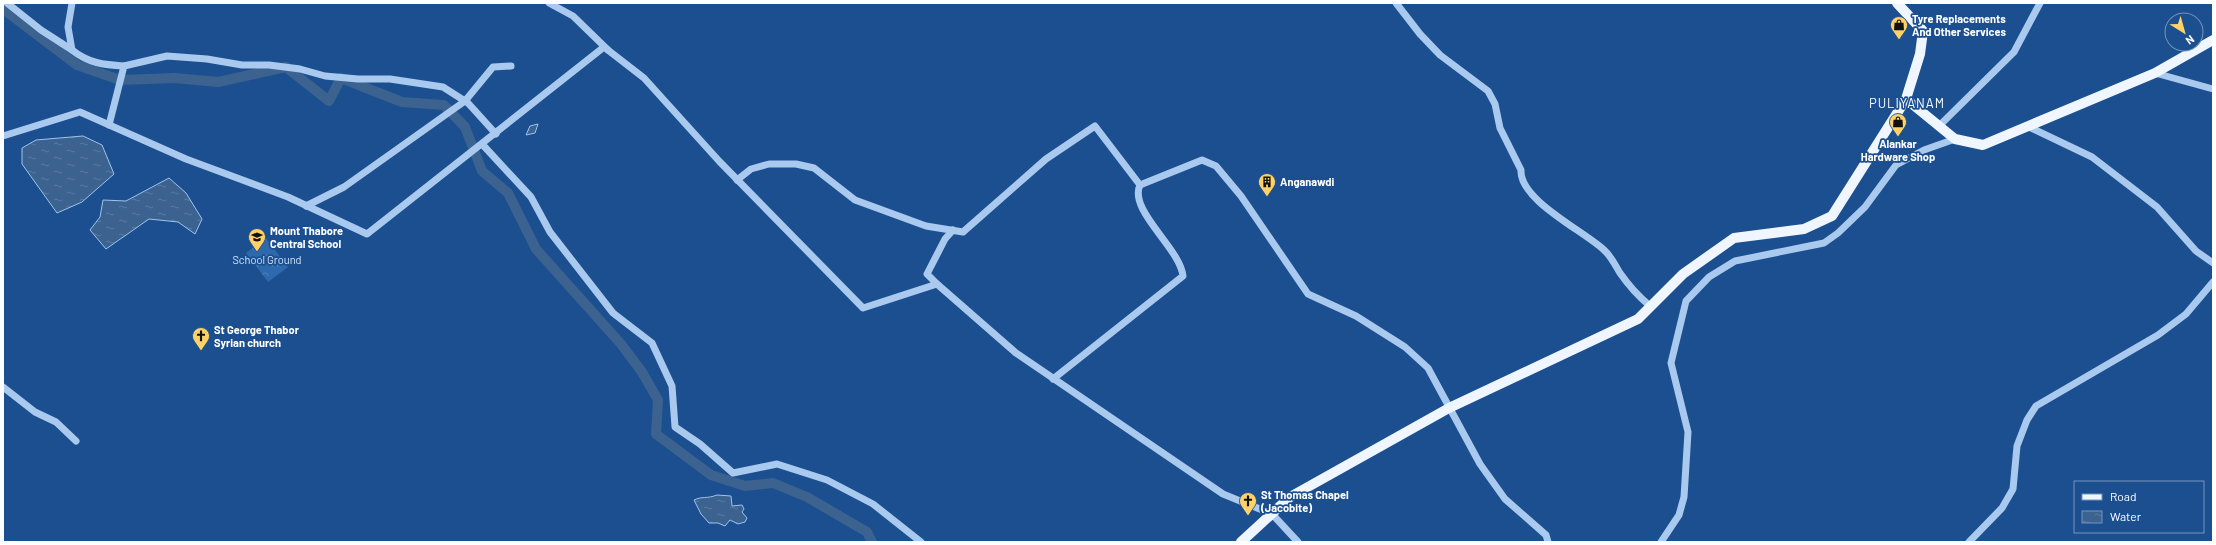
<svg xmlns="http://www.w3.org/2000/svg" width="2216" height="545" viewBox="0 0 2216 545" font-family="Barlow,sans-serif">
  <defs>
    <pattern id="park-crowns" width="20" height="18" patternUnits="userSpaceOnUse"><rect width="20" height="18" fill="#2e69ad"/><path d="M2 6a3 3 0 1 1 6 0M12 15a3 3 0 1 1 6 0" fill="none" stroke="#4d80b9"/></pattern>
    <pattern id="water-ripples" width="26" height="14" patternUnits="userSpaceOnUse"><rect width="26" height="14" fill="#3c6290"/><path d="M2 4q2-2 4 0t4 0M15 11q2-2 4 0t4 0" fill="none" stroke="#597aa1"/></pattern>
  </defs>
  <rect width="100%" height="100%" fill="#1b4f8f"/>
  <polygon fill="url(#park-crowns)" points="266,238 288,267 268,282 246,253"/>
  <g fill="url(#water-ripples)" stroke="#9cc4f0">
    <polygon points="538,124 535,133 526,135 530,126"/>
    <polygon points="83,136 102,145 114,174 82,202 57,213 22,164 22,148 36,140"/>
    <polygon points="169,178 186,193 202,219 195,234 178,222 149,219 106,249 90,230 100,217 103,200 126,201"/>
    <path d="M717,495L731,496L732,506L742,505L744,509L742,512L747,518L745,522L738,524L730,520L725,526L718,523H709L701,514L694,500C702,496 707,499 717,495Z"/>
  </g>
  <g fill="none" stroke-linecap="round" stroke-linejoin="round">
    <polyline stroke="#3c6290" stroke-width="10" points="3,9 77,65 120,80 175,78 218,82 286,67 329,101 341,78 402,102 444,105 465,127 482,171 508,193 536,249 621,344 642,372 658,400 656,434 711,475 745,486 773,483 807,497 867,532 872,542"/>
    <g stroke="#a9c9ee" stroke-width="7">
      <polyline points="7,3 41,30 72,50"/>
      <path d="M72,3L68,27L72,50C88,63 104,65 124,66"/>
      <polyline points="549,3 573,16 608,50"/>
      <path d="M1396,3L1420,34L1440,55L1488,91L1495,104L1500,128L1521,170C1519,200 1584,231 1604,250C1611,256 1615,265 1620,273C1629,286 1638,296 1650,306"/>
      <polyline points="2155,73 2213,89"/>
      <polyline points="109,125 124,66 167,56 207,59 242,65 269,65 300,69 325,76 358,79 390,79 443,87 468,103 496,134"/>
      <polyline points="1940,125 2014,52 2040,3"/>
      <polyline points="2027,126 2092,157 2157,207 2196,251 2213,263"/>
      <polyline points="3,136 80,112 186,159 288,197 367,234 604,47 644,78 719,161 863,308 937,284 1016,353 1223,494 1272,514 1298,542"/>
      <polyline points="482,144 531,197 550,232 613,313 652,343 672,386 675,427 700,444 733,473 777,464 827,480 873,504 921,542"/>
      <polyline points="737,180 751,169 769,164 796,164 814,168 855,200 926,226 963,232 1046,159 1095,126 1140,185 1202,160 1216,166 1241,196 1308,294 1356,316 1405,347 1428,368 1480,464 1505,499 1546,535 1548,542"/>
      <polyline points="306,206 344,187 465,101 493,67 511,66"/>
      <polyline points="937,284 927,274 945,239 953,230"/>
      <path d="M1053,379L1183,276C1180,248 1128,210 1140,185"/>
      <polyline points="3,387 35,412 56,422 76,441"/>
      <polyline points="1661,542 1679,515 1684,497 1688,432 1671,363 1686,301 1709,277 1735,261 1824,243 1838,233 1865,207 1896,165 1924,150 1955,139"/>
      <polyline points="1969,542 2002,508 2013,489 2017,446 2027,420 2036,406 2158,335 2186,314 2213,282"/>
    </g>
    <g stroke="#f0f6ff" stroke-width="10">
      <polyline points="1906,99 1955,139 1983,145 2155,73 2213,40"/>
      <polyline points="1241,542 1290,497 1449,408 1638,319 1683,274 1734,238 1804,229 1832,216 1906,99 1920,54 1923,31 1897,3"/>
    </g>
  </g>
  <defs>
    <symbol id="shop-pin" viewBox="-11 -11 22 30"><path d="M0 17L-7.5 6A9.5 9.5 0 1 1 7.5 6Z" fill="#ffd166" stroke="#1b4f8f"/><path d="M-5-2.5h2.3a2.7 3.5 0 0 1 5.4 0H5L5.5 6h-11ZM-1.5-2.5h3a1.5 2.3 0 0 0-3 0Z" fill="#111"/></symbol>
    <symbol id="building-pin" viewBox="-11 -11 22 30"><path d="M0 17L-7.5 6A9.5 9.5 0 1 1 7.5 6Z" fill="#ffd166" stroke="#1b4f8f"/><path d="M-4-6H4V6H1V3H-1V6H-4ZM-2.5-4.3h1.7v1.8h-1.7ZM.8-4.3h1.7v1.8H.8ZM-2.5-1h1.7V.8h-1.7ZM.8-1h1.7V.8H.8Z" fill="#111"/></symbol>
    <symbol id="school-pin" viewBox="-11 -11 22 30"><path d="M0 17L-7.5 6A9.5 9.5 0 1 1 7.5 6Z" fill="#ffd166" stroke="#1b4f8f"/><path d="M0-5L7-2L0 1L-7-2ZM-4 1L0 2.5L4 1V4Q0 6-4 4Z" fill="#111"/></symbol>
    <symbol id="church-pin" viewBox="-11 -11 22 30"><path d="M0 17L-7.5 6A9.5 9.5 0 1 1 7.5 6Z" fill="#ffd166" stroke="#1b4f8f"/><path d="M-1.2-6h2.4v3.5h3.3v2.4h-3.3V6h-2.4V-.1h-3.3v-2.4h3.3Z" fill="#111"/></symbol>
  </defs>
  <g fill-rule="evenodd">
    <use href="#shop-pin" x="1889" y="15" width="20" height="27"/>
    <use href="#shop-pin" x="1888" y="112" width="20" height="27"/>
    <use href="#building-pin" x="1257" y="172" width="20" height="27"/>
    <use href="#school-pin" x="247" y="227" width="20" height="27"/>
    <use href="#church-pin" x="191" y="326" width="20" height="27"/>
    <use href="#church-pin" x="1238" y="491" width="20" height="27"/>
  </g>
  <g text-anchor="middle" stroke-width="3.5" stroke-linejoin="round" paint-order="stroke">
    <g font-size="11" font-weight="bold" fill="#fff" stroke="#1b4f8f" text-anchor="start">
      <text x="1912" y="23">Tyre Replacements<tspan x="1912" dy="13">And Other Services</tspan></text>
      <text x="1898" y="148" text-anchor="middle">Alankar<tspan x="1898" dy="13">Hardware Shop</tspan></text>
      <text x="1280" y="186">Anganawdi</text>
      <text x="270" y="235">Mount Thabore<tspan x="270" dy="13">Central School</tspan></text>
      <text x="214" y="334">St George Thabor<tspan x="214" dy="13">Syrian church</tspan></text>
      <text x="1261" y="499">St Thomas Chapel<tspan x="1261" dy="13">(Jacobite)</tspan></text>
    </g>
    <g font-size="11" fill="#cfe3fa" stroke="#1b4f8f">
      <text x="267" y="264">School Ground</text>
    </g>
    <g font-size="13" letter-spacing="1" fill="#fff" stroke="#1b4f8f">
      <text x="1907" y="108">PULIYANAM</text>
    </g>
  </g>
  <rect width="2216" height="545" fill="none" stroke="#ffffff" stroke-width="8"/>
  <rect x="2074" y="481" width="130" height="52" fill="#1b4f8f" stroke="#7695bc"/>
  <rect x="2082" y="494" width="20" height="6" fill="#f0f6ff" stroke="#7695bc"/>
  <text x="2110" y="501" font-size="12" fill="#ffffff">Road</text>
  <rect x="2082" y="511" width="20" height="12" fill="url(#water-ripples)" stroke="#7695bc"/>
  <text x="2110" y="521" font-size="12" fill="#ffffff">Water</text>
  <g transform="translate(2184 32) rotate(143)"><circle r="19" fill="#1b4f8f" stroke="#7695bc"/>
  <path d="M0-3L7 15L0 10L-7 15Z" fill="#ffd166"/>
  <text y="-6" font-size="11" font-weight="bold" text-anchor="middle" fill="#ffffff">N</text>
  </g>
</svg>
